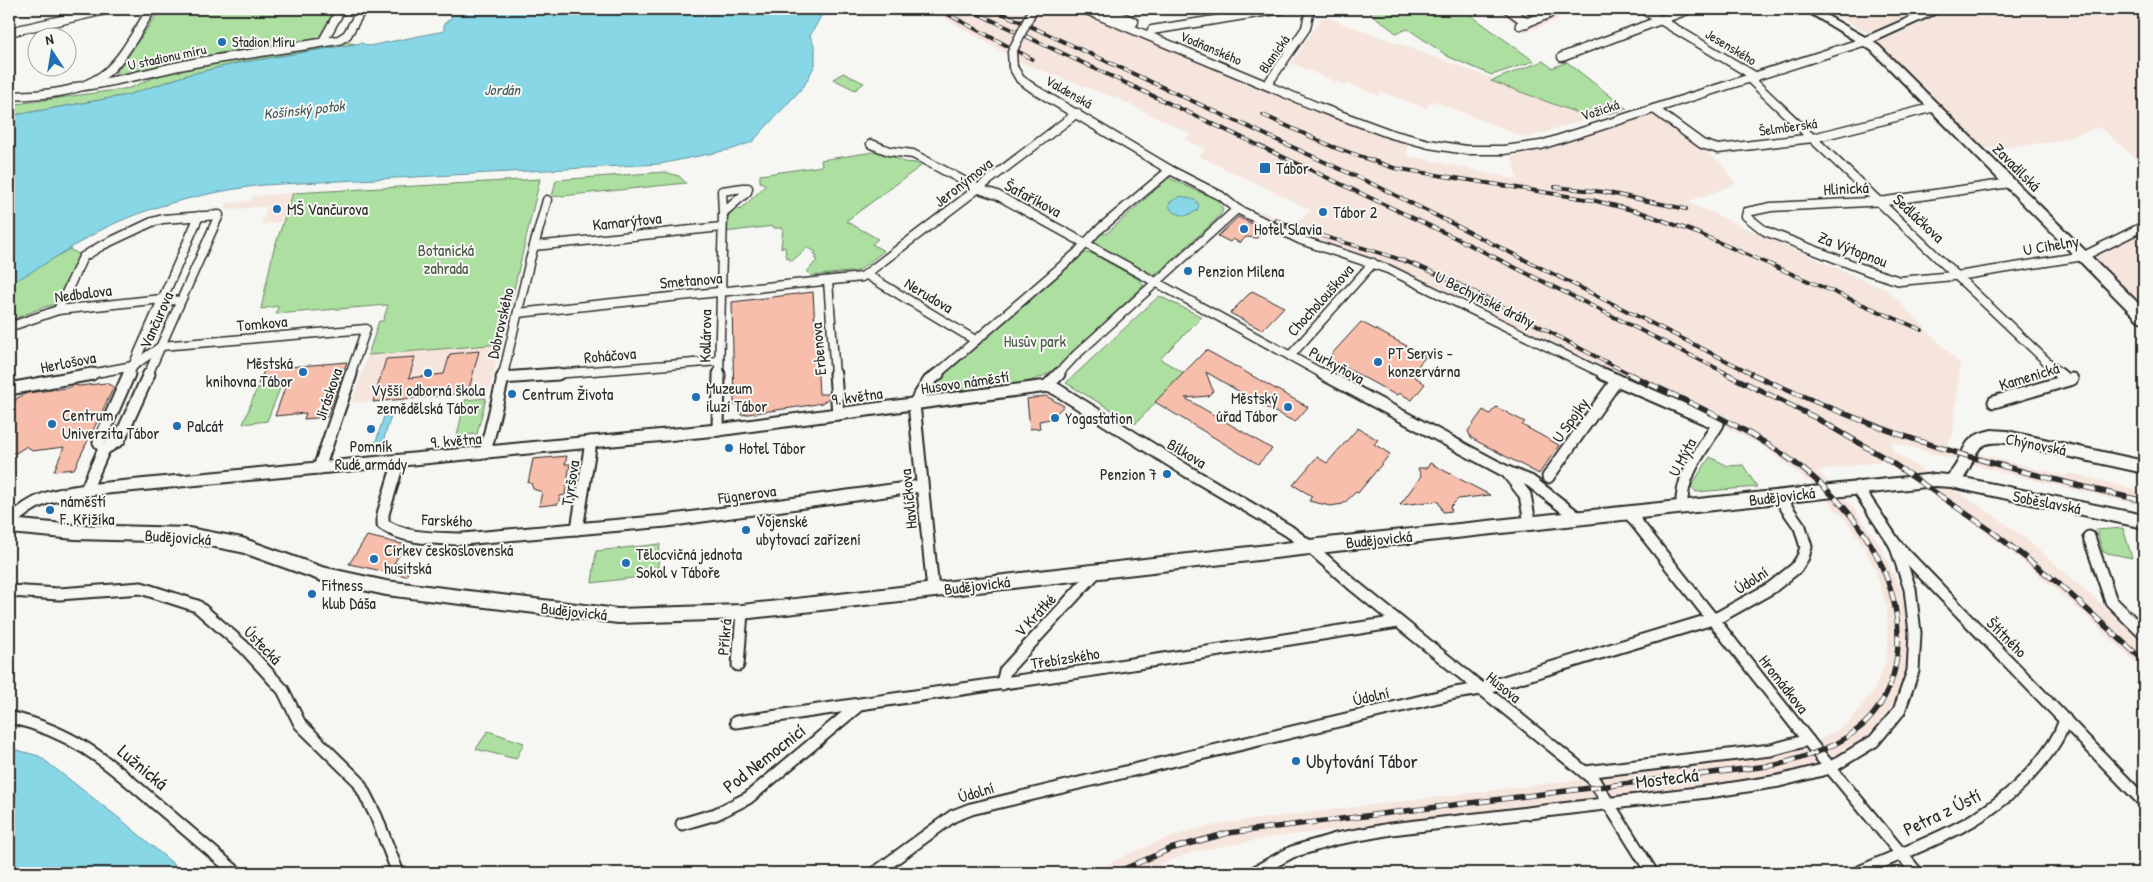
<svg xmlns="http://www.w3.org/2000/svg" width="2153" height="882" viewBox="0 0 2153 882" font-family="'Patrick Hand',sans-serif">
  <rect width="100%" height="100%" fill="#f6f6f2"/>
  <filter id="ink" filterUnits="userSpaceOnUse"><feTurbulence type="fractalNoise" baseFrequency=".02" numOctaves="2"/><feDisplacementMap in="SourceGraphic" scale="10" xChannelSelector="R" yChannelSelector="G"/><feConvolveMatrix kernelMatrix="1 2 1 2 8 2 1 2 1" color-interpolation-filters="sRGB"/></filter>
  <g filter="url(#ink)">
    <g fill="#f6e5dd">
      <polygon points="929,9 1076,9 1333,117 1409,144 1406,155 1518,180 1511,156 1519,155 1602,131 1657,113 1722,164 1736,184 1687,202 1889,291 1960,364 1953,434 1947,446 2064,476 2069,473 2144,491 2144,506 2001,472 1892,442 1892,451 1995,516 2031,543 2144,641 2144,670 2082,612 2014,554 1959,512 1882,461 1818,471 1852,506 1880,545 1901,590 1909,632 1905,673 1893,705 1865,739 1845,752 1809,768 1758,778 1268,838 1196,851 1137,873 1093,873 1126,855 1157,842 1189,831 1226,823 1748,759 1778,754 1811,745 1848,723 1873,692 1885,664 1888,644 1887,607 1874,567 1864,546 1845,519 1811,483 1763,446 1627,378 1400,269 1344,252 1257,214 1260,211 1295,225 1311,210 1199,156 1205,150 1185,139 1191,134 1121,100 1022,63"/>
      <polygon points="1495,9 1547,11 1560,19 1526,32"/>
      <polygon points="1824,9 2144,9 2144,166 2100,127 2054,142 1983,149 1878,42 1866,32"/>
      <polygon points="1323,16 1494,79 1492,81 1591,118 1526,138 1433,101 1426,108 1381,92 1378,95 1348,84 1346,86 1291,63"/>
      <polygon points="293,193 283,222 261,224 268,206 225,210 228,203 251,201 253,196"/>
      <polygon points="2144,230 2144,314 2090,257"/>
      <polygon points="501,344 489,391 352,403 368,355"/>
    </g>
    <g fill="#acdfa0" stroke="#6c8566">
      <polygon points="161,9 336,9 319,41 112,78"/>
      <polygon points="1365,9 1462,9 1534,61 1492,75 1449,57 1408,29 1396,33"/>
      <path d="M1513,9H1567L1554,15L1547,11C1530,18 1529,21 1513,9Z"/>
      <polygon points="341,41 355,44 238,63 187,75 128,95 9,116 9,105 130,88 169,71"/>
      <polygon points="1543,61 1552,68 1567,62 1627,109 1591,118 1491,81"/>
      <polygon points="843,73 864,83 855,90 833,79"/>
      <path d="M880,151L904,162L916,163L921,166L846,221L878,239L872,244L884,251L858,271L811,276L807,272L817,260L815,258L818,256L814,254L816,252L807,248L792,261L786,257L785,247L781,248L783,228H774L773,226L725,232C726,222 726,215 735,208L740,210L766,185L760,182V175L822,166L821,160Z"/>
      <polygon points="664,172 679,176 686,183 552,197 556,180"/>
      <polygon points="1167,177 1219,201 1223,210 1220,216 1161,270 1155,274 1149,274 1096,244 1094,240 1102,233 1106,234 1161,185 1159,183"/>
      <polygon points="540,179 501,344 368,355 379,321 383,321 388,305 276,314 278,306 261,309 273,252 293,193"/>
      <polygon points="69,249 81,255 57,304 44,307 9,321 9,284"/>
      <path d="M1085,253H1091L1138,279L1144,285L1056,369C1027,389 976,389 940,394L932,391L934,384Z"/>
      <polygon points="1159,296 1202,317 1160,359 1184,373 1135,424 1066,383"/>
      <polygon points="281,386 267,421 243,424 257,388"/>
      <polygon points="486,398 477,434 457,436 465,400"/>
      <polygon points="1710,457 1728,466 1743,465 1757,487 1696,492 1691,486"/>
      <polygon points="2123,528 2132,558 2103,552 2096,530"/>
      <polygon points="660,544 657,575 592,583 596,551"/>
      <polygon points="488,731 524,743 516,759 476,749"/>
    </g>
    <g fill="#88d7e7" stroke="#63929c">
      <path d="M455,9H825L810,36L815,48V65L804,86L752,142L733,149L660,164L263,185C208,192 150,205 101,230C70,247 41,268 9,284V116L128,95L187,75L238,63L361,43L369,46L444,31V24L451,18Z"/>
      <polygon points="1181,196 1195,200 1199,205 1197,211 1185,216 1173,212 1169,206 1170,202"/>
      <polygon points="384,416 391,416 380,451 373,451"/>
      <polygon points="9,748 39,756 124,822 184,873 9,873"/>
    </g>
    <g fill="#f6beab" stroke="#2b2b2b">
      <polygon points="1238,217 1265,230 1257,238 1246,237 1240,243 1233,239 1230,242 1218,236"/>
      <polygon points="1252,291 1284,307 1262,330 1230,313"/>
      <polygon points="813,292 819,394 829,394 829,398 822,403 805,406 741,415 741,404 734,405 732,302"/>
      <polygon points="1361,322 1426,356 1418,366 1421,368 1414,376 1425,384 1412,400 1399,393 1397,395 1392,393 1328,358"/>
      <polygon points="1206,350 1308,407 1295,422 1267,408 1206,372 1213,391 1208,396 1185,398 1272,449 1258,464 1155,402"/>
      <polygon points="479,351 468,393 373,402 386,359 415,357 409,378 444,374 450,354"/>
      <polygon points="347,362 327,417 304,419 306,413 275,416 287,382 258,384 265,369"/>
      <polygon points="106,383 114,387 74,469 54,471 64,447 32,451 27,446 16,453 9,453 9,412 17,398 27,393 67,388 74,385 79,386"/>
      <polygon points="1046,396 1064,406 1050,419 1039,421 1040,428 1030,429 1027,399"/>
      <polygon points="1496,407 1525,422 1522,425 1559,445 1539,474 1471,438 1468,431 1483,410 1490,414"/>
      <polygon points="1358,428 1378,440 1374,444 1390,454 1358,493 1356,492 1343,504 1330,506 1309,501 1312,496 1293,485 1317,457 1327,463"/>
      <polygon points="567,456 565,464 570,464 565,495 560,496 558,504 539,506 542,492 533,489 531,483 528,483 533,459"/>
      <polygon points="1430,463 1469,484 1490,495 1458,499 1450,507 1452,511 1443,512 1438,501 1400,505 1421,476 1418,468 1427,468"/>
      <polygon points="367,536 406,545 394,563 411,567 406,576 349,564"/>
    </g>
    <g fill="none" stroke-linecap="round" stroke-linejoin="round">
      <defs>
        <g id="minor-far1">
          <polyline points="1084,9 1318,107 1391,134 1429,144 1466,150 1504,150 1541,145 1866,41"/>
          <polyline points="1104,9 1134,22"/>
          <polyline points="1508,9 1527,23"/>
          <polyline points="1642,9 1756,77"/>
          <polyline points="1520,25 1549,14"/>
          <polyline points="1152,30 1283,9"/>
          <polyline points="9,32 110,9"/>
          <polyline points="323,41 341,9"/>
          <polyline points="1562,57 1690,9"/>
          <polyline points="1013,67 1020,79 1034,89 1170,170 1221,196 1237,209 1301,240 1388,269 1606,375"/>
          <polyline points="1750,79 2061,375"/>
          <polyline points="1267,85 1306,28 1310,9"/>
          <path d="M76,87C122,82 165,67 211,60C253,53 296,47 339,40L347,35L362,9"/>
          <path d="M9,96C41,95 82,94 108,71C126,55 138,29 152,9"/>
          <polyline points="1654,109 1702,144 1718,149 1813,138 1935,107"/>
          <polyline points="871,144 889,151 913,154 979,189 997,195 1325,375"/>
          <polyline points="2010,183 1886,201 1771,207 1747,212 1746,216 1765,231 1871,272 1900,281 1964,275 2084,256 2144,226"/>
          <polygon points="743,188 748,188 747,192 723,213 722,191"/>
          <polyline points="534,246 722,227"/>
          <polyline points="867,275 975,340"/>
          <polyline points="828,281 835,375"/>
          <polyline points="58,310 83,257 101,246 152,222 163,219 219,215 148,375"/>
          <polyline points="518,313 862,277 1077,113"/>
          <polyline points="9,327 58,310 162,299 180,301"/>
          <polyline points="161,346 366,329 350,375"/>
          <polyline points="1290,356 1373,263"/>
          <polyline points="85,375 133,366 160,347"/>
          <polyline points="129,375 199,216"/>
          <polyline points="503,375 530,260 547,200"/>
          <polyline points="542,375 719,361"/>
          <polyline points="719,375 723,213"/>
          <polyline points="936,375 1077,253 1096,232 1170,170"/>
          <polyline points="1057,375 1076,355 1237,209"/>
        </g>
        <g id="minor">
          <polyline points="835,374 838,414"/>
          <polyline points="1323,374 1507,472 1530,481 1578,518"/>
          <path d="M1603,374L1718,424C1702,450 1680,475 1682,507"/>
          <polyline points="2059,374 2066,380"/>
          <polyline points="502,378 558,374"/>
          <polyline points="1047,386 1056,389 1187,471 1289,531 1310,547 1353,585 1593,779 1652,873"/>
          <polyline points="9,389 92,374"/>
          <polyline points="1994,402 2072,379"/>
          <polyline points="718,430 719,374"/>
          <polyline points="104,449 99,442 129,374"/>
          <polyline points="485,453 504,374"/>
          <path d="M399,461L383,514V524C405,540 437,538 463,539L666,521L921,486"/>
          <polyline points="319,468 351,374"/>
          <polyline points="1507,472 1525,495 1530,523"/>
          <polyline points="1548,477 1617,380"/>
          <polyline points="1857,487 1895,544 2144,802"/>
          <polyline points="86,490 104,449 119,440 149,374"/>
          <polyline points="1629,513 1818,753 1917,873"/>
          <path d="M9,523C34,498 53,495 86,490L718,430L1047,386L1059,374"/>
          <polyline points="577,529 591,442"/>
          <polyline points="2089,537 2111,601 2144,634"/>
          <polyline points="933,590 914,404 929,381 938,374"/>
          <polyline points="9,591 59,594 141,588 197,606 244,647 283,690 300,724 358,781 376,816 398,873"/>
          <polyline points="738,665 742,612"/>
          <polyline points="1002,684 1005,671 1097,571"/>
          <path d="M9,717C74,732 106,761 155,803C183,827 210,850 237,873"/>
          <polyline points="736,722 1100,669 1398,622"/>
          <polyline points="1585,772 1771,750 1808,740"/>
          <polyline points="682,824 716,814 748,798 858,706"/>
          <polyline points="875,873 953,816 971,809 1455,693 1481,689 1719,617 1771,588 1796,568 1803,557 1806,547 1800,527 1779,497"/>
          <polyline points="1253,873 1292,852 1336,839 1391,829 1715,791 1779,781 1830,768 1874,741 1899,711 1913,671 1915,633 1910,589 1895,544"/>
          <path d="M1857,873C1926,842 1988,825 2038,765C2050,750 2060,737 2065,719"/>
        </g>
        <g id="secondary">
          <polygon points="1803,9 1815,9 1865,37 1929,9 1942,9 1941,11 1873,42 1879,46 2144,309 2144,322 2139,321 1871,50"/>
          <path d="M1992,430L2007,431L2144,461V473L2007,443C1973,440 1979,453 1964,478L2144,515V528L1951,487L1935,486L1345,550L742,619L618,623L386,595L322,581L241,552L189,542L75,539L9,533V519L75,525L189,528L242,538L322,567L386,581L618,609L742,605L1345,536L1935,474L1948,475C1968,455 1957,437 1992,430Z"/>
        </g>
      </defs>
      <use href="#minor-far1" stroke="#2b2b2b" stroke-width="11"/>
      <use href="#minor" stroke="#2b2b2b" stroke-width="15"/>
      <use href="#secondary" stroke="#2b2b2b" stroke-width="4"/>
      <use href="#minor-far1" stroke="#f6f6f2" stroke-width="8"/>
      <use href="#minor" stroke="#f6f6f2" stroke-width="11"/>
      <use href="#secondary" fill="#f6f6f2" fill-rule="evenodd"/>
      <defs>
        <g id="rail-far1">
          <polyline points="938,9 1032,59"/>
          <polyline points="968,9 1460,240 1730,375"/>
          <polyline points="993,9 1379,187 1755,375"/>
          <polyline points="1263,115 1333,147 1394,168 1592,200 1640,212 1697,233 1922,330"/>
          <polyline points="1555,187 1604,192 1686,209"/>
          <path d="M1276,220C1324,240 1376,248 1425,269C1496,299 1562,341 1632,375"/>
        </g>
        <g id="rail">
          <polyline points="1727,374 1816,418 1885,458 1990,530 2058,583 2144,661"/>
          <path d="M1752,374C1812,401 1873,427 1935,446C2004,468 2074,485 2144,501"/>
          <path d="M1115,873L1170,849L1228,833L1776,765C1807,757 1837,747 1862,726C1877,713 1887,695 1893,676C1912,606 1875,534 1824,487C1768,435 1696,406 1629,374"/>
        </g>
      </defs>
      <use href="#rail-far1" stroke="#2b2b2b" stroke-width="4"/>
      <use href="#rail" stroke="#2b2b2b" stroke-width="5.5"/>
      <use href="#rail-far1" stroke="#f6f6f2" stroke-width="2.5" stroke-dasharray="8" stroke-linecap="butt"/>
      <use href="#rail" stroke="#f6f6f2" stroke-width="4" stroke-dasharray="11" stroke-linecap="butt"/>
      <defs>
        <polyline id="minor-bridge" points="1013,67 1012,52 1033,9"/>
      </defs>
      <use href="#minor-bridge" stroke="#2b2b2b" stroke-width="11" stroke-linecap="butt"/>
      <use href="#minor-bridge" stroke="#f6f6f2" stroke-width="8"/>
    </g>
  </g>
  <g fill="#1f6fb2" stroke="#f6f6f2" stroke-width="2">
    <circle cx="222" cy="42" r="5"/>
    <rect x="1259" y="162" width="12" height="12" rx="2.5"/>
    <circle cx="277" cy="209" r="5"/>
    <circle cx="1323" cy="212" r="5"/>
    <circle cx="1244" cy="229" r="5"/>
    <circle cx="1188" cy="271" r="5"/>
    <circle cx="1378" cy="362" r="5"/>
    <circle cx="303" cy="372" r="5"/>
    <circle cx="428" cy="373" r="5"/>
    <circle cx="512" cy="394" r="5"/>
    <circle cx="696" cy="397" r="5"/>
    <circle cx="1288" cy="407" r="5"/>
    <circle cx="1055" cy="418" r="5"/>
    <circle cx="52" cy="424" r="5"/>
    <circle cx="177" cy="426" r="5"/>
    <circle cx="371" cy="429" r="5"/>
    <circle cx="729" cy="448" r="5"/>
    <circle cx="1167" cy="474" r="5"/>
    <circle cx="50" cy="510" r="5"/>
    <circle cx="746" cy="530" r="5"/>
    <circle cx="374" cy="559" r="5"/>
    <circle cx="626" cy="563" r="5"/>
    <circle cx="312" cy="594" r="5"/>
    <circle cx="1296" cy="761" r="5"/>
  </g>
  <g text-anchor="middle" stroke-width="4" stroke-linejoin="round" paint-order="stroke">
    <g font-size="14" fill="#2b2b2b" stroke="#f6f6f2" text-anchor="start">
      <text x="232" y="47">Stadion Míru</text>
    </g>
    <g font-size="14" fill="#2b2b2b" stroke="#f6f6f2">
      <text transform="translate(1731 47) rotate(31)" y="5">Jesenského</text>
      <text transform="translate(1211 48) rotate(23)" y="5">Vodňanského</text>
      <text transform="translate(1274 54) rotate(-55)" y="5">Blanická</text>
      <text transform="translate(167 57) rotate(-12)" y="5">U stadionu míru</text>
      <text transform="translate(1069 92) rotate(30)" y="5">Valdenská</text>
      <text transform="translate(1600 110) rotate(-18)" y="5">Vožická</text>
      <text transform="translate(1788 127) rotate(-8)" y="5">Šelmberská</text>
    </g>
    <g font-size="15" font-style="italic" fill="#42565a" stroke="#f6f6f2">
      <text x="502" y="95">Jordán</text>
      <text transform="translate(304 110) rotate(-6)" y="5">Košínský potok</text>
    </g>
    <g font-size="16" fill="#2b2b2b" stroke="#f6f6f2">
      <text transform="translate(2017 167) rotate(45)" y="6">Zavadilská</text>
      <text transform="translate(963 182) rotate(-38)" y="6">Jeronýmova</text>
      <text transform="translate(1846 188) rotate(-3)" y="6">Hlinická</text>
      <text transform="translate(1033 198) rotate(28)" y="6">Šafaříkova</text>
      <text transform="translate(1919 218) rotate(43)" y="6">Sedláčkova</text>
      <text transform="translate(627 221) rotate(-6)" y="6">Kamarýtova</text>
      <text transform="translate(2051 245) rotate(-10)" y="6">U Cihelny</text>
      <text transform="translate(1853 249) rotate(21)" y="6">Za Výtopnou</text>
      <text transform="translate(691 280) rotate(-5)" y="6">Smetanova</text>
      <text transform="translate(83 293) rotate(-7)" y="6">Nedbalova</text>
      <text transform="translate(929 295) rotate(31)" y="6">Nerudova</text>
      <text transform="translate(1485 299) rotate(26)" y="6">U Bechyňské dráhy</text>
      <text transform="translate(1320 300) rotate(-48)" y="6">Chocholouškova</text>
      <text transform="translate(156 320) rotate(-66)" y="6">Vančurova</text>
      <text transform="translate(262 323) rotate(-5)" y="6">Tomkova</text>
      <text transform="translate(500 323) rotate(-77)" y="6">Dobrovského</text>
      <text transform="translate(705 336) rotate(-89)" y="6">Kollárova</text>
      <text transform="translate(818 349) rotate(-95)" y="6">Erbenova</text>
      <text transform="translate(610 355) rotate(-5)" y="6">Roháčova</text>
      <text transform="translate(68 362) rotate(-11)" y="6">Herlošova</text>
      <text transform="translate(1337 365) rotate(29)" y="6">Purkyňova</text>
      <text transform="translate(2029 376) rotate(-17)" y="6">Kamenická</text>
      <text transform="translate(965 382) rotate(-8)" y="6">Husovo náměstí</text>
      <text transform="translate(328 394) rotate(-71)" y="6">Jiráskova</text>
      <text transform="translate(857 396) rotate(-8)" y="6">9. května</text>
      <text transform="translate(1570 420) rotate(-55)" y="6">U Spojky</text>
      <text transform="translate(456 440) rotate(-5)" y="6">9. května</text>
      <text transform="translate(2036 444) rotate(11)" y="6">Chýnovská</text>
      <text transform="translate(1187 453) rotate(31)" y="6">Bílkova</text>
      <text transform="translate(1682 457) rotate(-62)" y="6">U Mýta</text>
      <text transform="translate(570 483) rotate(-81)" y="6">Tyršova</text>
      <text transform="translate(747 494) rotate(-8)" y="6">Fügnerova</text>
      <text transform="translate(1782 496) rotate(-7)" y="6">Budějovická</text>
      <text transform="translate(908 499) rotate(-96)" y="6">Havlíčkova</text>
      <text transform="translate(2047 502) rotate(11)" y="6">Soběslavská</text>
      <text transform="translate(447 520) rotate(2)" y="6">Farského</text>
      <text transform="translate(178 537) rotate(4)" y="6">Budějovická</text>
      <text transform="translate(1379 539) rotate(-6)" y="6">Budějovická</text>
      <text transform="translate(1751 580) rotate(-33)" y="6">Údolní</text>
      <text transform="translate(977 585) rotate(-7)" y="6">Budějovická</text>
      <text transform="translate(574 611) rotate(6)" y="6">Budějovická</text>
      <text transform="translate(1035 615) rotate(-47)" y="6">V Krátké</text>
      <text transform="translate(724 637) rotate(-85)" y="6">Příkrá</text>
      <text transform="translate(2007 637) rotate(45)" y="6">Štítného</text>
      <text transform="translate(263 645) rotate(46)" y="6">Ústecká</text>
      <text transform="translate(1065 658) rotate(-9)" y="6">Třebízského</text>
      <text transform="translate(1784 684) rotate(52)" y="6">Hromádkova</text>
      <text transform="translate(1504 687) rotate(39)" y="6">Husova</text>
      <text transform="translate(1371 696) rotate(-13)" y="6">Údolní</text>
      <text transform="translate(976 792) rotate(-17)" y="6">Údolní</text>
    </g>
    <g font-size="16" fill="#2b2b2b" stroke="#f6f6f2" text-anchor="start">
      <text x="1276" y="174">Tábor</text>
      <text x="287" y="215">MŠ Vančurova</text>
      <text x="1333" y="218">Tábor 2</text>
      <text x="1254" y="235">Hotel Slavia</text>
      <text x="1198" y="277">Penzion Milena</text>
      <text x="1388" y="359">PT Servis -<tspan x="1388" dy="18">konzervárna</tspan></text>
      <text x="293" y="369" text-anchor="end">Městská<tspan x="293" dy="18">knihovna Tábor</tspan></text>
      <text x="706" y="394">Muzeum<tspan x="706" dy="18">iluzí Tábor</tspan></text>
      <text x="428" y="396" text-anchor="middle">Vyšší odborná škola<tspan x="428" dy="18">zemědělská Tábor</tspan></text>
      <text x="522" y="400">Centrum Života</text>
      <text x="1278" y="404" text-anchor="end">Městský<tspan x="1278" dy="18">úřad Tábor</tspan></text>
      <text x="62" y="421">Centrum<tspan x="62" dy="18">Univerzita Tábor</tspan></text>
      <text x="1065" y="424">Yogastation</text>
      <text x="187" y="432">Palcát</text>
      <text x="371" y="452" text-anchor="middle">Pomník<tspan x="371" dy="18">Rudé armády</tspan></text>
      <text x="739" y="454">Hotel Tábor</text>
      <text x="1157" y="480" text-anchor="end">Penzion 7</text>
      <text x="60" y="507">náměstí<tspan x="60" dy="18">F. Křižíka</tspan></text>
      <text x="756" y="527">Vojenské<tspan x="756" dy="18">ubytovací zařízení</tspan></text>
      <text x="384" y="556">Církev československá<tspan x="384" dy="18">husitská</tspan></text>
      <text x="636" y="560">Tělocvičná jednota<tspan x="636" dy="18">Sokol v Táboře</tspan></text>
      <text x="322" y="591">Fitness<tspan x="322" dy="18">klub Dáša</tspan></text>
    </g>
    <g font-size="16" fill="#4b5848" stroke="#f6f6f2">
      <text x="446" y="256">Botanická<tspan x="446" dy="18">zahrada</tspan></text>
      <text x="1035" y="347">Husův park</text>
    </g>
    <g font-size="19" fill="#2b2b2b" stroke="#f6f6f2">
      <text transform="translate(764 758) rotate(-38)" y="7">Pod Nemocnicí</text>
      <text transform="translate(143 767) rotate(40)" y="7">Lužnická</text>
      <text transform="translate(1667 778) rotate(-7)" y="7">Mostecká</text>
      <text transform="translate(1942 812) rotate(-26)" y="7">Petra z Ústí</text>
    </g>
    <g font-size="19" fill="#2b2b2b" stroke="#f6f6f2" text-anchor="start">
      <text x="1306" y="768">Ubytování Tábor</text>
    </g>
  </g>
  <rect width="2153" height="882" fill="none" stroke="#f6f6f2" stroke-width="30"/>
  <rect x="15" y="15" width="2123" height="852" fill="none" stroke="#2b2b2b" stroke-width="2" filter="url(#ink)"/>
  <g transform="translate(52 52) rotate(348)"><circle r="24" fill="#f6f6f2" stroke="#a5a5a2"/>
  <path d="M0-4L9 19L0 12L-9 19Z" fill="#1f6fb2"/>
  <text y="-8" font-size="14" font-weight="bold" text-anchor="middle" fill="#2b2b2b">N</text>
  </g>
</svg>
